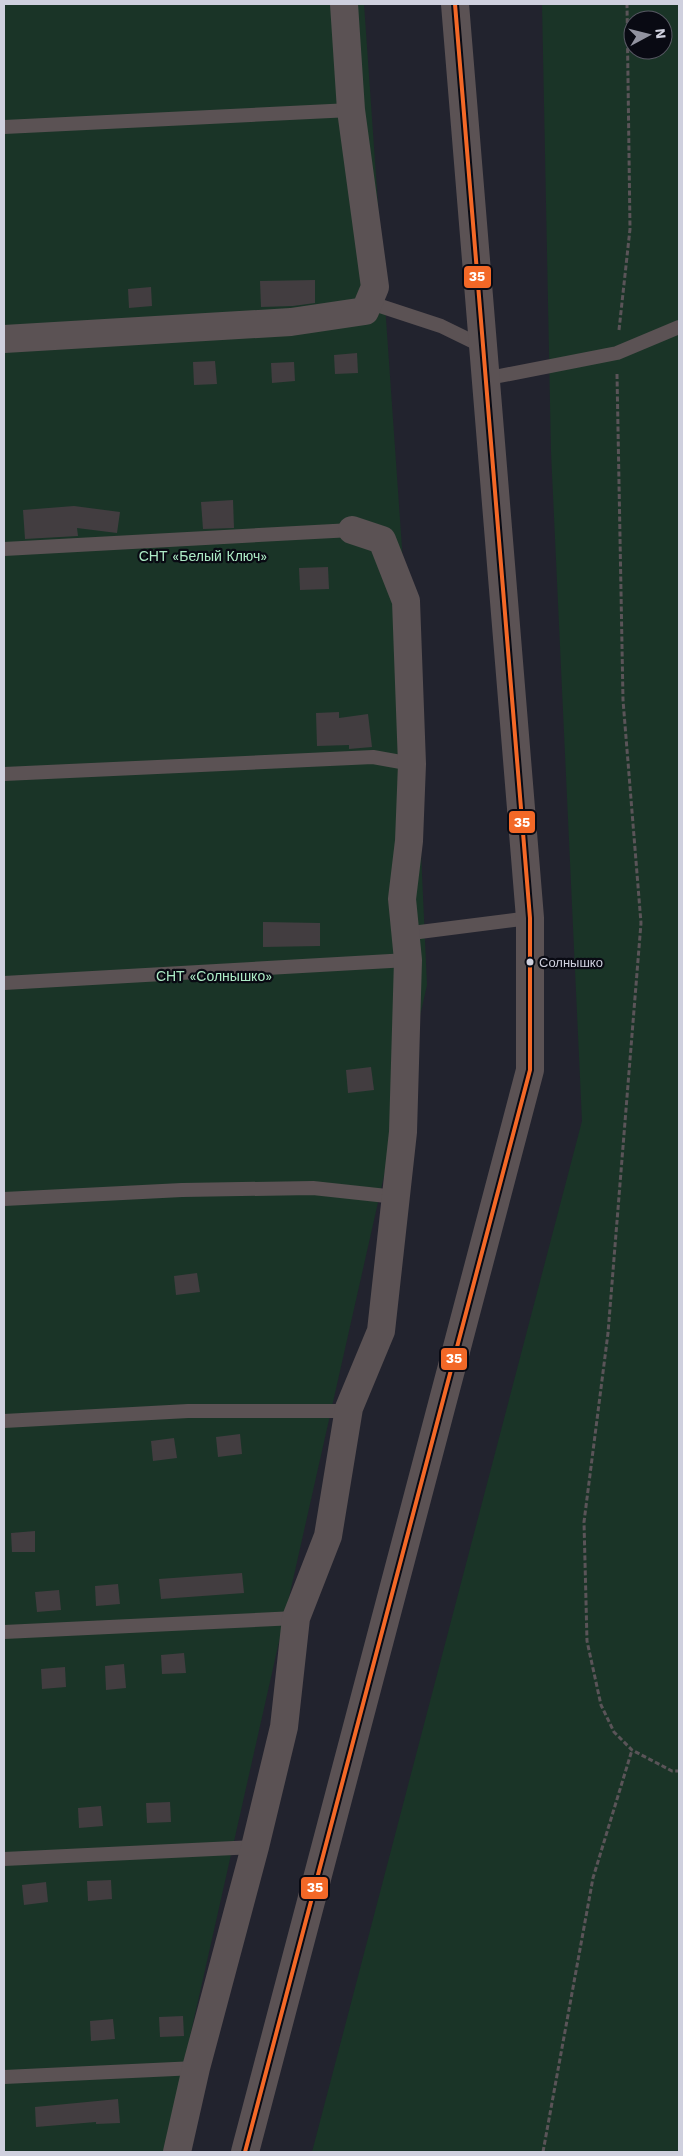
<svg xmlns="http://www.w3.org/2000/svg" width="683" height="2156" viewBox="0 0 683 2156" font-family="'Work Sans',sans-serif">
  <rect width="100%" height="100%" fill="#22232e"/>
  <g fill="#1a3427" fill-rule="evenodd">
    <polygon points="4,4 364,4 417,763 427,985 164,2152 4,2152"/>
    <path d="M542,4H679V2152H312L582,1121L551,452ZM633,20H663V50H633Z"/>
  </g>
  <g fill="#423d40">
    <polygon points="315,280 315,303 293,306 261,307 260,281"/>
    <polygon points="151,287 152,306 129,308 128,289"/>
    <polygon points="357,353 358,373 335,374 334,355"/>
    <polygon points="215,361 217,384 194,385 193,362"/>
    <polygon points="294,362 295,381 272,383 271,363"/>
    <polygon points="233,500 234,528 203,529 201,502"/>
    <polygon points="74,506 120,512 117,533 77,528 78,536 25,539 23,510"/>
    <polygon points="328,567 329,589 300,590 299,568"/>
    <polygon points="339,712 339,718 368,714 372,747 349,749 349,745 317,746 316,713"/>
    <polygon points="263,922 320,923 320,946 263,947"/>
    <polygon points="371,1067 374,1090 348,1093 346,1070"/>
    <polygon points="197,1273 200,1292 176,1295 174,1276"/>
    <polygon points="240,1434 242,1454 218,1457 216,1437"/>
    <polygon points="174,1438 177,1458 153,1461 151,1441"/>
    <polygon points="35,1531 35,1552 12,1552 11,1533"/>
    <polygon points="242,1573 244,1593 161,1599 159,1579"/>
    <polygon points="118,1584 120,1604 96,1606 95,1586"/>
    <polygon points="59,1590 61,1610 37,1612 35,1592"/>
    <polygon points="184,1653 186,1673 162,1674 161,1655"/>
    <polygon points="124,1664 126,1688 106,1690 105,1666"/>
    <polygon points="65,1667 66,1687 42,1689 41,1669"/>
    <polygon points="170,1802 171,1822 147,1823 146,1803"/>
    <polygon points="101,1806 103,1826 79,1828 78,1808"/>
    <polygon points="111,1880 112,1899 88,1901 87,1881"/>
    <polygon points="46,1882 48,1902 24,1905 22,1885"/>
    <polygon points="183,2016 184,2036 160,2037 159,2017"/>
    <polygon points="113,2019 115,2039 91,2041 90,2021"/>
    <polygon points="118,2099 120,2123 96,2124 96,2122 36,2127 35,2107"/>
  </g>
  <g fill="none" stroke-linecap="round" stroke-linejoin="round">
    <g stroke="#5a5458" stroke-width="3" stroke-dasharray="5 2.5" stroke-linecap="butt">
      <polyline points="619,330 630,229 627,4"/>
      <polyline points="617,374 623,700 641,923 608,1333 584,1522 587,1641 601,1705 614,1732 632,1750 672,1771 679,1771"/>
      <polyline points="543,2152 593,1878 632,1750"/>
    </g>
    <g stroke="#5b5254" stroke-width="14">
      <polyline points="4,127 351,110"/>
      <polyline points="368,302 441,326 482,346"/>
      <polyline points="484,379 617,353 679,327"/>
      <polyline points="4,549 352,530"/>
      <polyline points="4,774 373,757 412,764"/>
      <polyline points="404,934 530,918"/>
      <polyline points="4,983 408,960"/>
      <polyline points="4,1199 182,1190 313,1188 396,1197"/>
      <polyline points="4,1421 188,1411 349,1411"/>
      <polyline points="4,1632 296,1618"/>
      <polyline points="4,1859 255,1847"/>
      <polyline points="4,2077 196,2068"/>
    </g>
    <g stroke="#5b5254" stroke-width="28">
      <polyline points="4,339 291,322 365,311 375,287 351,110 344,4"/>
      <polyline points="177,2152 196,2068 255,1847 284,1727 296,1618 328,1536 349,1408 381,1331 403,1132 408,960 402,899 409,841 412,764 406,601 382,540 352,530"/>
      <polyline points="245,2152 530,1070 530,918 455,4"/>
    </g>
    <defs>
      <polyline id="bus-1" points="245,2152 530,1070 530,918 455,4"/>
    </defs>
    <use href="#bus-1" stroke="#090a13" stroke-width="8"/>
    <use href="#bus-1" stroke="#f36827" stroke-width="4"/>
  </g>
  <circle fill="#cfd0de" stroke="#090a13" stroke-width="2" cx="530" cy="962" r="4.5"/>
  <g text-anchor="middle" stroke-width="4.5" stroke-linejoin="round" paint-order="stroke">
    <g font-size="13" fill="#cfd0de" stroke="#090a13" text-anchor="start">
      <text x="539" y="967">Солнышко</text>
    </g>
    <g font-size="14" fill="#adebc6" stroke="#090a13">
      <text x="203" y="561">СНТ «Белый Ключ»</text>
      <text x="214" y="981">СНТ «Солнышко»</text>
    </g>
  </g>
  <g stroke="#090a13" stroke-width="2">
    <rect x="463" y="265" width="29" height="24" rx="5" fill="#f36827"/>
    <rect x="508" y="810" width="28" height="24" rx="5" fill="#f36827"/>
    <rect x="440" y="1347" width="28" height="24" rx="5" fill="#f36827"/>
    <rect x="300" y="1876" width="29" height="24" rx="5" fill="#f36827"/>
  </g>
  <g font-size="14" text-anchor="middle" font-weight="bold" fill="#fff">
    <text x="477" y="281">35</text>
    <text x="522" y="827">35</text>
    <text x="454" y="1363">35</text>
    <text x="315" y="1892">35</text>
  </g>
  <rect width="683" height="2156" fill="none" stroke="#cfd0de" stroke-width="10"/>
  <g transform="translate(648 35) rotate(83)"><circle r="24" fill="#090a13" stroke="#585964"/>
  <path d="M0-4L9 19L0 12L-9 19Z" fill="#9293a0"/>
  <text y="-8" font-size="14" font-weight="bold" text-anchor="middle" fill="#cfd0de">N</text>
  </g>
</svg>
